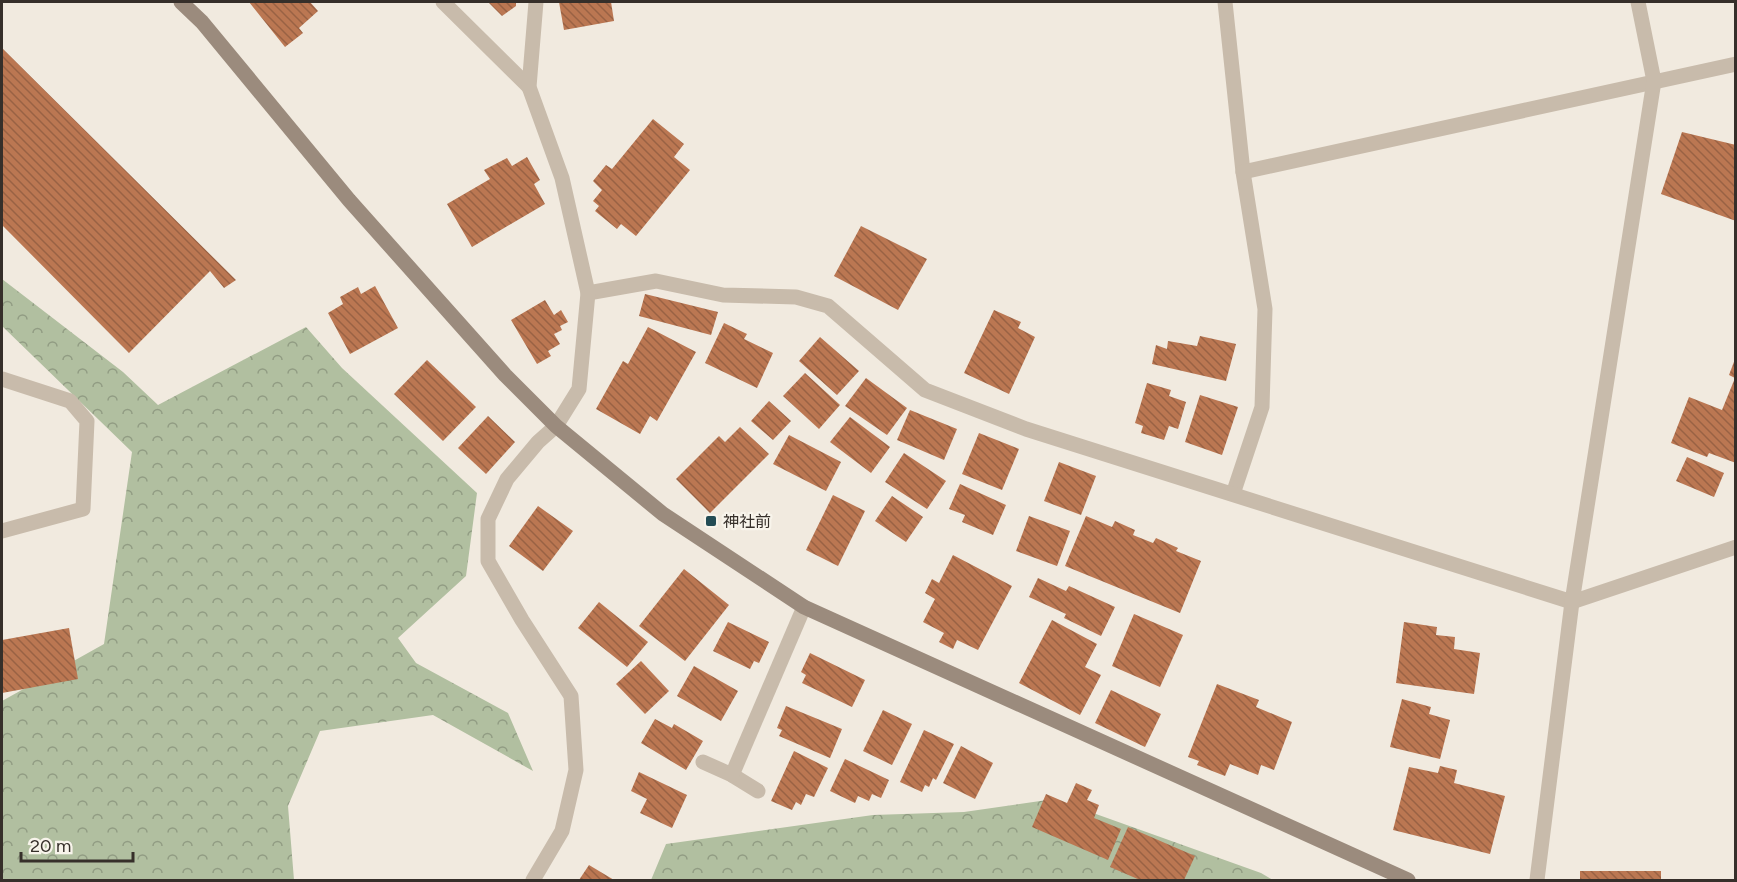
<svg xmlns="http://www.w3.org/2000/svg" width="1737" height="882" viewBox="0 0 1737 882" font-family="Figtree,'Noto Sans JP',sans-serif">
  <defs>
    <pattern id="forest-crowns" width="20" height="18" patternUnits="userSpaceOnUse" patternTransform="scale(1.5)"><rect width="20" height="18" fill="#b1bfa0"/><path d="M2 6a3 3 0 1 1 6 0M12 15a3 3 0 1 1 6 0" fill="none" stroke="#919c83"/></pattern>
    <pattern id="building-back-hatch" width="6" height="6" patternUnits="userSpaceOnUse" patternTransform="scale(1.5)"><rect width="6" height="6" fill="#bb7752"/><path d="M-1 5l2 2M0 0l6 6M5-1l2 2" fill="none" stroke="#996244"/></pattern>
  </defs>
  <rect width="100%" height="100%" fill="#f1eadf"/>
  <g fill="url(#forest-crowns)">
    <polygon points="2,279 123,372 158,405 306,327 342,368 477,493 466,576 398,638 416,663 508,713 533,771 433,715 320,731 288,806 294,880 2,880 2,701 104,644 132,452 2,326"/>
    <polygon points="1054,799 1261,873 1273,880 651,880 666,844 873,815 964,812"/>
  </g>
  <g fill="url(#building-back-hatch)">
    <polygon points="249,2 310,2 318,11 299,28 303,33 285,47"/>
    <polygon points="488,2 516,2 516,6 502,16"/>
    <polygon points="559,2 611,2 614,21 564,30"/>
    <polygon points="2,48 236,280 224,288 210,271 129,353 2,225"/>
    <polygon points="653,119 684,144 674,157 690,170 636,236 621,224 617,229 595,211 599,206 593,201 602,190 593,181 606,165 612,169"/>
    <polygon points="1682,132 1736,145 1736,221 1661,194"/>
    <polygon points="527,157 540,180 534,184 545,204 472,247 447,204 490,179 484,170 507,158 512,166"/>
    <polygon points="861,226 927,259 898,310 834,276"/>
    <polygon points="375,286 398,328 350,354 328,313 343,304 340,297 358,287 361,294"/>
    <polygon points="645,294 718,312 711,335 639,316"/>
    <polygon points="545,300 554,315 561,310 568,322 560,326 562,330 554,334 560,344 548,351 551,356 537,364 511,320"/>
    <polygon points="994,310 1021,322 1018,328 1035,337 1009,394 964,373"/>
    <polygon points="724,323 747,334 744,339 773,353 757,388 705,363"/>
    <polygon points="648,327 696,352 657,421 650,416 640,434 596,409 623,361 628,364"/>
    <polygon points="1200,336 1236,344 1226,381 1152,364 1156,345 1167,349 1168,341 1197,346"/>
    <polygon points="820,337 859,371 837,395 799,361"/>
    <polygon points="1735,359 1736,463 1709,453 1707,457 1671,443 1689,397 1722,410 1735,378 1729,375"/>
    <polygon points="427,360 476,407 443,441 394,394"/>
    <polygon points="805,373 840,405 819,429 783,396"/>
    <polygon points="866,378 907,408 887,435 845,406"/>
    <polygon points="1147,383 1171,390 1169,396 1186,402 1178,429 1169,426 1164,440 1141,433 1143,426 1135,423"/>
    <polygon points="1200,395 1238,407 1222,455 1185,442"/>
    <polygon points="769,401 791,421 773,440 751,421"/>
    <polygon points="910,410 957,429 944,460 897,440"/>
    <polygon points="488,416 515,442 486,474 458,448"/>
    <polygon points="850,417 890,447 871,473 830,442"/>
    <polygon points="740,427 769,454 710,513 676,479 719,436 725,442"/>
    <polygon points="979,433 1019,449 1002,490 962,474"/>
    <polygon points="789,435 841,462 826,491 773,464"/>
    <polygon points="904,453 946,481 927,509 885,482"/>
    <polygon points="1687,457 1724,473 1714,497 1676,481"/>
    <polygon points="1059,462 1096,476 1081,515 1044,501"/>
    <polygon points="960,484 1006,505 993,535 962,522 965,515 949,509"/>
    <polygon points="833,495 865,511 838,566 806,550"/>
    <polygon points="892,496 923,517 906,542 875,521"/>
    <polygon points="538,506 573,531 543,571 509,546"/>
    <polygon points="1029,516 1070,531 1057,566 1016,551"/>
    <polygon points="1086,516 1112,527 1115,521 1135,530 1133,535 1153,543 1156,538 1178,548 1176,551 1201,561 1180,613 1065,566"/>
    <polygon points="953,555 1012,586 978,650 957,640 953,649 939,642 944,633 923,622 935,599 925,593 932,579 939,583"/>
    <polygon points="684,569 729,605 685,661 639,626"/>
    <polygon points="1038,578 1066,591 1069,586 1115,607 1101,636 1064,618 1066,614 1029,597"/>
    <polygon points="599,602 648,642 627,667 578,628"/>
    <polygon points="1134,614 1183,635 1160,687 1112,666"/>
    <polygon points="1052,620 1097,644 1085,667 1101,675 1080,715 1019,683"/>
    <polygon points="728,622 769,642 759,663 754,661 750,669 713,651"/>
    <polygon points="1404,622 1437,627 1436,635 1455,637 1454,649 1480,653 1474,694 1396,683"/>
    <polygon points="69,628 78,679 2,693 2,640"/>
    <polygon points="810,653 865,680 852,707 802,683 806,675 801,672"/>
    <polygon points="641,661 669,691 645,714 616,684"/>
    <polygon points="694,666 738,691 721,721 677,696"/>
    <polygon points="1217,684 1259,700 1256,707 1292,722 1274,770 1261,765 1258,775 1230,764 1225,776 1197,765 1199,761 1188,757"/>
    <polygon points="1111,690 1161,714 1145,747 1095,723"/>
    <polygon points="1402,699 1431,707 1429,714 1450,720 1440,759 1390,747"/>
    <polygon points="786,706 842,729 830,758 779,736 782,730 777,728"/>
    <polygon points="883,710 912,724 892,765 863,751"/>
    <polygon points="655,719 672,728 674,724 703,741 686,770 641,743"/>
    <polygon points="924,730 954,744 936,780 933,778 929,787 925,785 922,792 900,782"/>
    <polygon points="961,746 993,763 975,799 943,783"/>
    <polygon points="794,751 828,768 814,797 806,794 801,805 796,802 792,810 771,801"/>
    <polygon points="845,759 889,780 881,798 872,794 869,801 858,796 855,803 830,791"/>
    <polygon points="1440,766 1457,770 1454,783 1505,796 1490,854 1393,830 1409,767 1438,773"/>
    <polygon points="639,772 687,795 672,828 640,813 647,799 631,791"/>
    <polygon points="1076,783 1092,790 1087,800 1099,805 1094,818 1121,829 1108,860 1032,827 1046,794 1067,803"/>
    <polygon points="1128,827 1195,856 1184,880 1140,880 1110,867"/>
    <polygon points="589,865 614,880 579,880"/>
    <rect x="1580" y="871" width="81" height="9"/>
  </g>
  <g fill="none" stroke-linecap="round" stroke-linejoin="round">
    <polyline stroke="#c8bbab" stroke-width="15" points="703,762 732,775 758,791"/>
    <g stroke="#c8bbab" stroke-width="15">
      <polyline points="443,2 529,87"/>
      <polyline points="1225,2 1243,172 1265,309 1262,407 1233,494"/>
      <polyline points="1243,172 1736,64"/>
      <polyline points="588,293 656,281 723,295 796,297 828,306 925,390 1026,429 1572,602 1736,547"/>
      <polyline points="2,379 70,401 87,421 83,509 2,531"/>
      <polyline points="732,775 804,607"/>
      <polyline points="533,880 562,831 576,770 571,696 522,620 488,561 488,519 507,479 538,442 556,426 579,389 588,293 562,178 529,87 536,2"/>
      <polyline points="1537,880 1572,602 1654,81 1638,2"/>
    </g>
    <polyline stroke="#9b8b7d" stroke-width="15" points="181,2 202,22 349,200 505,375 556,426 663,514 804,607 1408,880"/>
  </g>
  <rect fill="#234c54" stroke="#f8f4eb" stroke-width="2" x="705" y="515" width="12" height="12" rx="3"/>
  <g text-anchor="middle" stroke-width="4.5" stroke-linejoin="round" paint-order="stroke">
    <g font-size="16" fill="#362f2a" stroke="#f8f4eb" text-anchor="start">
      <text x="723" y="527">神社前</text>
    </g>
  </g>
  <rect width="1737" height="882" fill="none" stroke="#362f2a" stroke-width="6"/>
  <path d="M21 852v9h112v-9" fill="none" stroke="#362f2a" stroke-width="3"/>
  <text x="30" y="852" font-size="18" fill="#362f2a" stroke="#f8f4eb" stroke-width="4.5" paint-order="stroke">20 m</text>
</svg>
